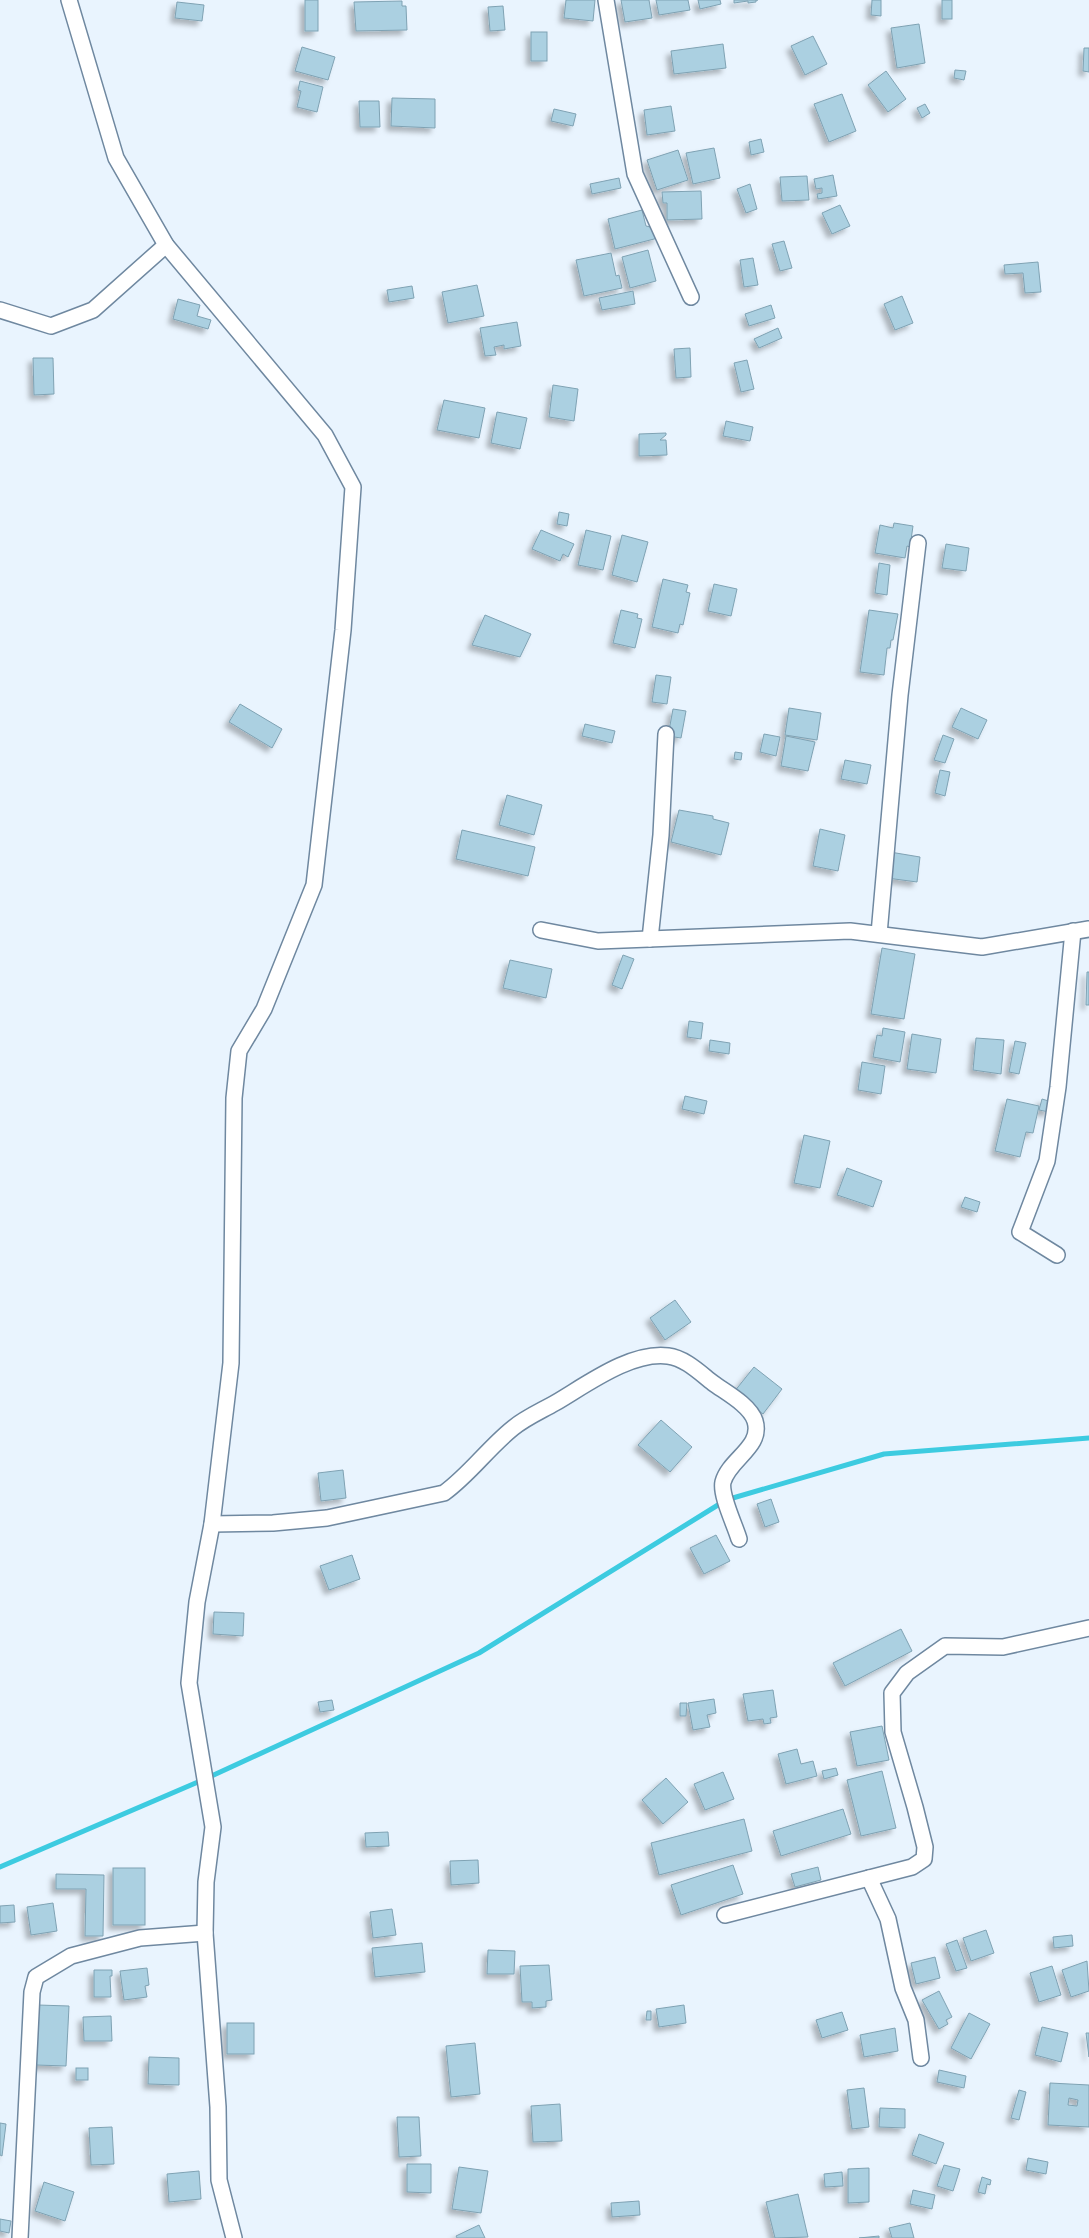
<svg xmlns="http://www.w3.org/2000/svg" width="1089" height="2238" viewBox="0 0 1089 2238" font-family="'Noto Serif',serif">
  <defs>
    <filter id="shadow"><feDropShadow dx="-4.5" dy="4.5" stdDeviation="2.5" flood-color="#0004"/></filter>
  </defs>
  <rect width="100%" height="100%" fill="#e9f4fe"/>
  <g fill="none" stroke-linecap="round" stroke-linejoin="round">
    <polyline stroke="#3dcbe0" stroke-width="5" points="0,1867 205,1779 479,1653 726,1500 884,1454 1089,1438"/>
  </g>
  <g fill="#abd0e1" stroke="#7fa2b3" fill-rule="evenodd" filter="url(#shadow)">
    <rect x="305" y="0" width="13" height="31"/>
    <polygon points="566,0 595,0 593,21 564,18"/>
    <polygon points="621,0 649,0 652,18 625,22"/>
    <polygon points="656,0 688,0 690,10 659,15"/>
    <polygon points="698,0 720,0 721,4 700,9"/>
    <polygon points="734,0 758,0 756,0 756,2 748,3 748,1 734,3"/>
    <polygon points="872,0 881,0 881,16 871,15"/>
    <rect x="942" y="0" width="10" height="19"/>
    <polygon points="402,1 402,6 406,6 407,30 356,31 354,2"/>
    <polygon points="177,2 204,5 202,21 175,18"/>
    <polygon points="503,6 505,30 490,31 488,7"/>
    <polygon points="919,24 925,63 897,68 891,28"/>
    <rect x="531" y="32" width="16" height="29"/>
    <polygon points="813,36 827,64 805,75 791,46"/>
    <polygon points="723,44 726,68 674,74 671,51"/>
    <polygon points="302,47 335,57 328,80 295,71"/>
    <polygon points="1084,48 1089,48 1089,72 1083,71"/>
    <polygon points="955,70 966,71 964,80 954,78"/>
    <polygon points="886,71 906,99 888,112 868,85"/>
    <polygon points="300,81 323,87 317,112 297,107 301,91 298,90"/>
    <polygon points="842,94 856,131 829,142 814,104"/>
    <polygon points="392,98 435,99 435,128 391,126"/>
    <polygon points="359,101 379,101 380,127 360,127"/>
    <polygon points="925,104 930,113 922,118 917,108"/>
    <polygon points="671,106 675,131 647,135 644,110"/>
    <polygon points="554,109 576,114 573,126 551,121"/>
    <polygon points="761,139 764,152 751,155 749,142"/>
    <polygon points="714,148 720,178 693,184 686,153"/>
    <polygon points="678,150 688,180 657,190 647,160"/>
    <polygon points="833,175 837,196 818,199 817,194 822,193 822,188 816,189 814,179"/>
    <polygon points="807,176 809,200 782,201 780,177"/>
    <polygon points="619,178 621,188 592,194 590,184"/>
    <polygon points="750,184 757,209 746,213 737,189"/>
    <polygon points="701,191 702,219 667,220 667,203 663,203 662,192"/>
    <polygon points="840,205 850,226 832,234 822,213"/>
    <polygon points="642,210 646,226 655,228 658,238 615,249 608,219"/>
    <polygon points="784,241 792,268 780,271 772,244"/>
    <polygon points="648,250 656,281 630,288 622,257"/>
    <polygon points="611,253 616,276 619,275 622,288 584,296 576,260"/>
    <polygon points="753,258 758,285 744,287 740,260"/>
    <polygon points="1038,262 1041,292 1025,293 1023,273 1005,274 1004,265"/>
    <polygon points="477,285 484,316 448,323 442,292"/>
    <polygon points="412,286 414,298 389,302 387,290"/>
    <polygon points="633,291 635,304 602,310 599,298"/>
    <polygon points="902,296 913,323 895,330 884,304"/>
    <polygon points="178,299 200,305 197,316 211,320 208,329 173,319"/>
    <polygon points="771,305 775,318 749,326 745,314"/>
    <polygon points="517,322 521,346 504,349 504,345 494,347 496,355 485,356 480,328"/>
    <polygon points="778,328 782,338 759,348 754,339"/>
    <polygon points="690,348 691,377 676,378 674,349"/>
    <polygon points="33,358 53,358 54,394 34,395"/>
    <polygon points="747,360 754,389 741,392 734,363"/>
    <polygon points="553,385 578,389 574,421 549,417"/>
    <polygon points="444,400 485,408 479,438 437,430"/>
    <polygon points="497,412 527,418 520,449 491,443"/>
    <polygon points="726,421 753,427 750,441 723,436"/>
    <polygon points="666,433 666,435 660,440 666,440 667,455 639,456 639,434"/>
    <polygon points="559,512 569,514 567,526 557,524"/>
    <polygon points="894,523 913,526 910,547 907,546 905,558 875,553 880,525 893,528"/>
    <polygon points="541,530 574,544 568,557 563,554 560,561 532,549"/>
    <polygon points="586,530 611,536 603,570 578,565"/>
    <polygon points="622,535 648,542 637,582 612,575"/>
    <polygon points="946,544 969,548 966,571 942,568"/>
    <polygon points="879,563 890,565 887,595 875,593"/>
    <polygon points="663,579 688,585 686,592 690,593 683,625 680,624 678,633 652,627"/>
    <polygon points="714,584 737,589 731,616 708,611"/>
    <polygon points="621,610 638,614 637,618 642,619 635,648 613,643"/>
    <polygon points="869,610 898,614 893,640 891,640 890,648 887,648 884,675 860,672"/>
    <polygon points="485,615 531,634 520,657 472,645"/>
    <polygon points="656,675 671,677 667,704 652,702"/>
    <polygon points="240,704 282,729 272,748 229,722"/>
    <polygon points="789,708 821,713 817,740 785,735"/>
    <polygon points="961,708 987,720 978,739 952,727"/>
    <polygon points="673,709 686,711 681,738 668,736"/>
    <polygon points="585,724 615,731 612,743 582,736"/>
    <polygon points="764,734 780,737 776,756 760,752"/>
    <polygon points="943,735 954,739 945,763 934,760"/>
    <polygon points="786,736 815,742 808,771 781,766"/>
    <polygon points="735,752 742,753 741,760 734,759"/>
    <polygon points="845,760 871,765 867,784 841,779"/>
    <polygon points="940,770 950,772 945,796 935,793"/>
    <polygon points="507,795 542,805 534,835 499,825"/>
    <polygon points="679,810 713,816 713,819 729,823 721,855 671,842"/>
    <polygon points="820,829 845,835 838,871 813,866"/>
    <polygon points="462,830 535,847 528,876 456,859"/>
    <polygon points="890,852 920,857 917,882 887,878"/>
    <polygon points="882,948 915,954 904,1019 871,1014"/>
    <polygon points="623,955 634,959 622,989 612,985"/>
    <polygon points="510,960 552,969 546,998 503,988"/>
    <polygon points="1087,972 1089,972 1089,1005 1086,1005"/>
    <polygon points="689,1021 703,1023 701,1039 687,1037"/>
    <polygon points="883,1028 905,1032 900,1062 873,1057 877,1035 882,1036"/>
    <polygon points="912,1034 941,1039 936,1073 907,1069"/>
    <polygon points="976,1038 1004,1040 1001,1074 973,1070"/>
    <polygon points="710,1040 730,1043 729,1054 709,1051"/>
    <polygon points="1015,1041 1026,1043 1019,1074 1009,1072"/>
    <polygon points="862,1062 885,1066 881,1094 858,1090"/>
    <polygon points="685,1096 707,1101 704,1114 682,1109"/>
    <polygon points="1007,1099 1039,1106 1033,1133 1026,1132 1020,1157 995,1151"/>
    <polygon points="1042,1099 1052,1102 1049,1112 1039,1110"/>
    <polygon points="804,1135 830,1141 820,1188 794,1183"/>
    <polygon points="847,1168 882,1181 873,1207 837,1195"/>
    <polygon points="965,1197 980,1202 977,1212 961,1207"/>
    <polygon points="675,1300 691,1322 665,1340 650,1318"/>
    <polygon points="754,1367 782,1389 763,1414 734,1392"/>
    <polygon points="661,1420 692,1447 670,1472 638,1445"/>
    <polygon points="343,1470 346,1498 321,1501 318,1473"/>
    <polygon points="771,1499 779,1522 765,1527 757,1504"/>
    <polygon points="716,1535 730,1561 704,1574 690,1548"/>
    <polygon points="352,1555 360,1579 329,1590 320,1566"/>
    <polygon points="214,1612 244,1613 243,1636 213,1634"/>
    <polygon points="901,1629 912,1651 845,1686 833,1663"/>
    <polygon points="773,1690 777,1717 770,1718 771,1723 764,1724 763,1719 748,1721 743,1694"/>
    <polygon points="714,1699 716,1713 707,1715 710,1727 693,1730 688,1703"/>
    <polygon points="332,1700 334,1710 320,1712 318,1702"/>
    <polygon points="680,1703 687,1703 686,1716 680,1716"/>
    <polygon points="882,1726 889,1760 857,1766 850,1732"/>
    <polygon points="797,1749 801,1764 813,1761 817,1776 786,1784 778,1754"/>
    <polygon points="836,1768 838,1775 824,1779 822,1771"/>
    <polygon points="882,1771 896,1828 861,1836 847,1780"/>
    <polygon points="723,1772 734,1799 705,1810 694,1784"/>
    <polygon points="666,1778 688,1802 663,1824 642,1800"/>
    <polygon points="843,1809 851,1834 781,1856 773,1831"/>
    <polygon points="744,1819 752,1851 659,1875 651,1843"/>
    <polygon points="388,1832 389,1846 366,1847 365,1833"/>
    <polygon points="478,1860 479,1883 451,1885 450,1861"/>
    <polygon points="733,1865 743,1894 681,1915 671,1885"/>
    <polygon points="818,1867 821,1880 795,1887 791,1874"/>
    <rect x="113" y="1868" width="32" height="57"/>
    <polygon points="56,1874 104,1875 103,1936 85,1936 86,1889 56,1889"/>
    <polygon points="53,1903 57,1931 31,1935 27,1907"/>
    <polygon points="14,1905 15,1922 0,1923 0,1906"/>
    <polygon points="392,1909 396,1935 373,1938 370,1912"/>
    <polygon points="986,1930 994,1953 971,1961 963,1938"/>
    <polygon points="1072,1935 1073,1946 1054,1948 1053,1937"/>
    <polygon points="957,1940 967,1968 956,1971 946,1944"/>
    <polygon points="422,1943 425,1972 375,1977 372,1948"/>
    <polygon points="488,1950 515,1951 514,1974 487,1974"/>
    <polygon points="935,1957 940,1978 916,1984 911,1963"/>
    <polygon points="1087,1961 1089,1991 1071,1997 1062,1970"/>
    <polygon points="549,1965 552,2000 546,2001 546,2007 532,2008 532,2002 522,2002 520,1966"/>
    <polygon points="1052,1966 1061,1995 1039,2002 1030,1973"/>
    <polygon points="147,1968 149,1985 145,1986 147,1997 124,2000 120,1971"/>
    <polygon points="94,1970 112,1970 112,1976 110,1976 111,1997 94,1997"/>
    <polygon points="939,1991 952,2017 946,2020 948,2024 939,2029 922,2000"/>
    <polygon points="38,2005 69,2006 66,2066 36,2065"/>
    <polygon points="684,2005 686,2023 659,2027 656,2009"/>
    <polygon points="647,2011 651,2011 651,2020 646,2020"/>
    <polygon points="842,2012 848,2030 822,2038 816,2020"/>
    <polygon points="969,2013 990,2024 971,2059 951,2048"/>
    <polygon points="111,2016 112,2041 84,2041 83,2017"/>
    <rect x="227" y="2023" width="27" height="31"/>
    <polygon points="1042,2027 1068,2033 1061,2062 1035,2055"/>
    <polygon points="895,2028 898,2051 864,2057 860,2035"/>
    <polygon points="1086,2033 1089,2033 1089,2057"/>
    <polygon points="475,2043 480,2094 451,2097 446,2046"/>
    <polygon points="149,2057 179,2058 179,2085 148,2084"/>
    <rect x="76" y="2068" width="12" height="12"/>
    <polygon points="939,2070 966,2076 964,2088 937,2082"/>
    <path d="M1050,2083L1089,2085V2127L1048,2125ZM1069,2098L1078,2100L1077,2106L1068,2105Z"/>
    <polygon points="864,2088 869,2127 852,2129 847,2090"/>
    <polygon points="1019,2090 1026,2092 1019,2120 1011,2118"/>
    <polygon points="560,2104 562,2141 533,2142 531,2106"/>
    <polygon points="880,2108 905,2109 905,2128 879,2127"/>
    <polygon points="397,2117 419,2117 421,2156 399,2157"/>
    <polygon points="0,2123 6,2124 2,2156 0,2155"/>
    <polygon points="112,2127 114,2164 91,2165 89,2128"/>
    <polygon points="919,2134 944,2143 936,2164 912,2155"/>
    <polygon points="1028,2158 1048,2162 1046,2174 1026,2170"/>
    <polygon points="407,2164 431,2164 431,2193 407,2192"/>
    <polygon points="944,2165 960,2169 953,2191 937,2186"/>
    <polygon points="459,2167 488,2171 481,2213 452,2209"/>
    <polygon points="869,2168 869,2202 848,2203 848,2169"/>
    <polygon points="199,2171 201,2199 169,2202 167,2174"/>
    <polygon points="842,2172 843,2186 825,2187 824,2174"/>
    <polygon points="982,2177 991,2180 990,2185 987,2184 985,2194 978,2192"/>
    <polygon points="44,2182 74,2192 65,2221 35,2211"/>
    <polygon points="913,2190 935,2195 932,2209 910,2204"/>
    <polygon points="798,2194 808,2237 775,2238 766,2202"/>
    <polygon points="639,2201 640,2215 612,2217 611,2203"/>
    <polygon points="0,2219 11,2221 9,2233 0,2231"/>
    <polygon points="910,2223 914,2238 892,2238 889,2228"/>
    <polygon points="479,2225 485,2238 457,2238 456,2236"/>
    <polygon points="879,2236 879,2238 859,2238"/>
  </g>
  <g fill="none" stroke-linecap="round" stroke-linejoin="round">
    <defs>
      <g id="minor">
        <polyline points="69,0 116,158 166,245 325,435 353,487 343,630 314,885 264,1009 239,1051 234,1098 231,1363 212,1524 197,1602 189,1683 213,1827 206,1882 205,1933 218,2107 219,2180 234,2238"/>
        <polyline points="606,0 635,174 691,297"/>
        <polyline points="0,310 51,326 93,310 166,245"/>
        <polyline points="541,930 598,941 850,931 982,947 1089,929"/>
        <polyline points="879,934 900,695 918,543"/>
        <polyline points="650,939 661,835 666,734"/>
        <polyline points="1057,1255 1020,1232 1047,1161 1058,1087 1073,931"/>
        <path d="M212,1524L273,1523L327,1518L444,1493C470,1474 488,1448 513,1428C525,1418 541,1411 555,1403C586,1385 631,1351 668,1356C685,1358 700,1373 713,1383C725,1392 750,1405 755,1421C763,1447 729,1459 723,1482C720,1495 735,1525 739,1539"/>
        <polyline points="869,1878 888,1919 903,1988 916,2020 921,2058"/>
        <polyline points="725,1915 912,1867 924,1859 925,1847 915,1807 893,1732 892,1693 907,1673 945,1646 1003,1647 1089,1628"/>
        <polyline points="20,2238 32,1992 36,1977 71,1956 140,1938 205,1933"/>
      </g>
    </defs>
    <use href="#minor" stroke="#6f88a0" stroke-width="18"/>
    <use href="#minor" stroke="#fff" stroke-width="15"/>
  </g>
</svg>
